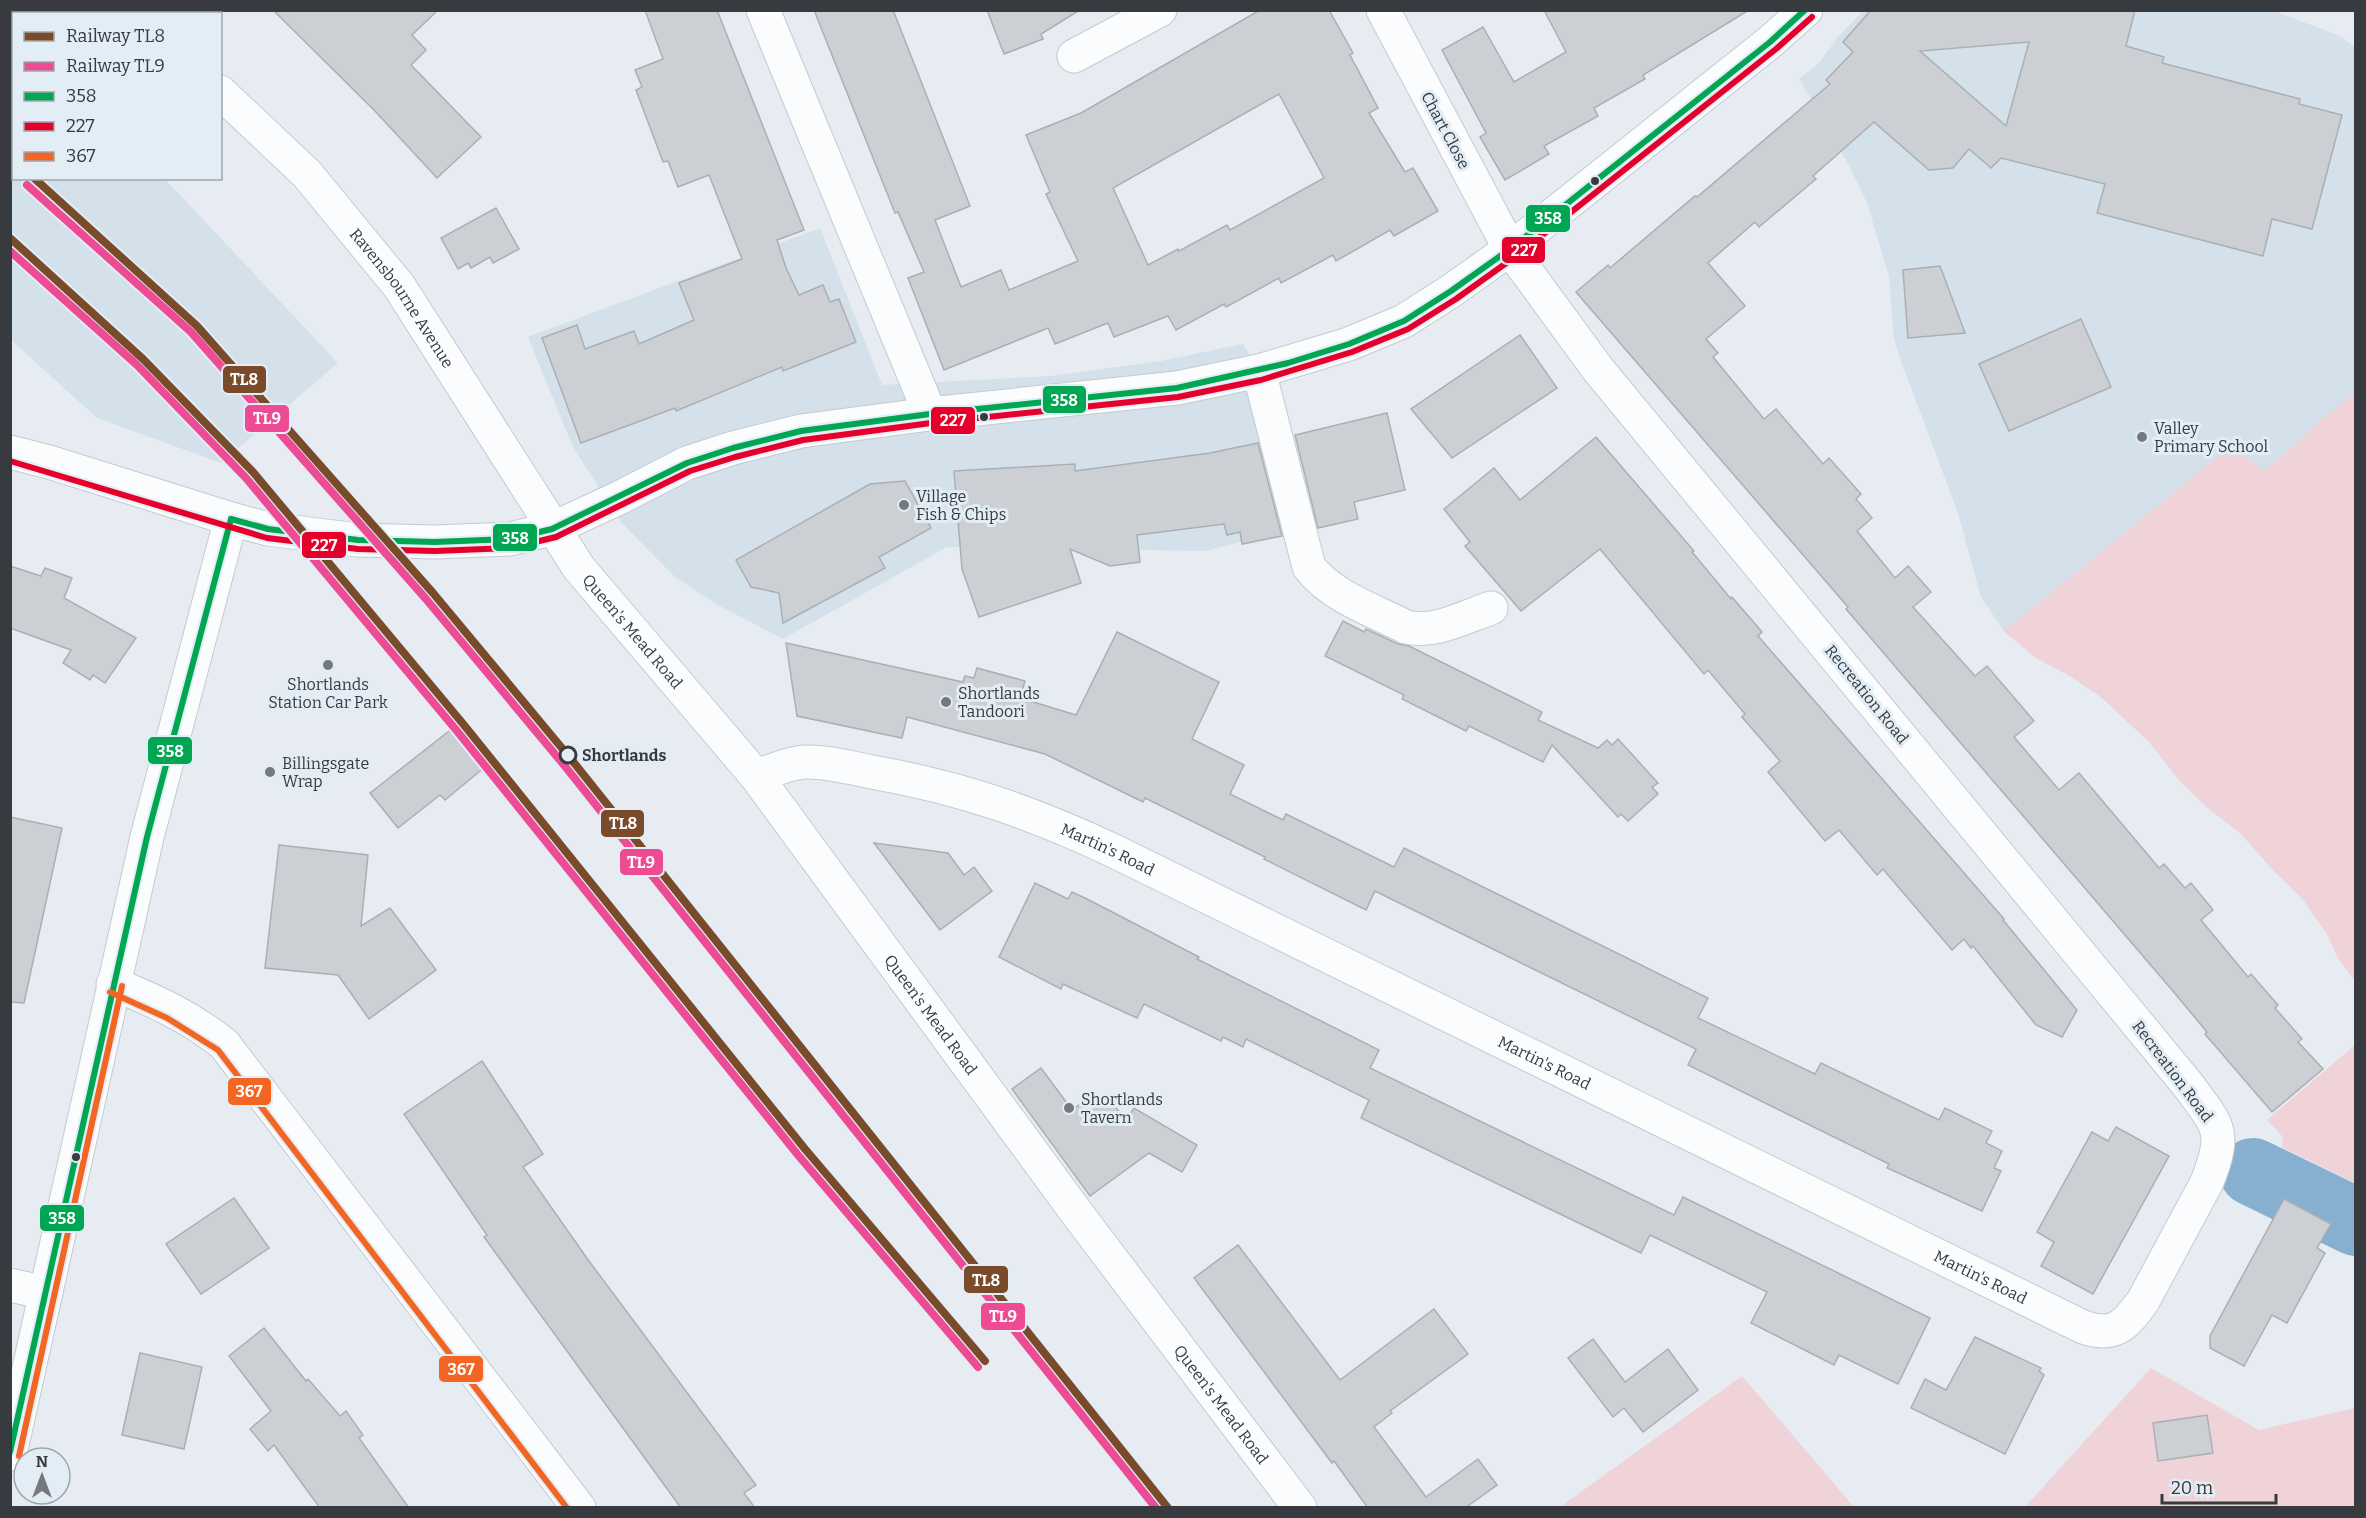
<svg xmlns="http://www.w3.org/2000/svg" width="2366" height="1518" viewBox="0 0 2366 1518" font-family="Bitter,serif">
  <rect width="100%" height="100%" fill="#e7ecf2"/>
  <g fill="#d4e0ea">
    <polygon points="1863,11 2274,11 2340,36 2355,47 2355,981 2338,958 2327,934 2302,898 2274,871 2240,833 2208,808 2180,781 2148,741 2101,697 2065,673 2036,658 2004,631 1981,597 1958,513 1901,361 1894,339 1889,276 1867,203 1849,165 1799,79 1819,63 1838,37"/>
    <polygon points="10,27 14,30 14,178 165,179 338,363 221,463 97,418 11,340"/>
    <polygon points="820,228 882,385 1051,376 1161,361 1243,344 1265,378 1303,526 1205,551 947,547 783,639 716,604 674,576 620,521 572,445 528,337"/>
  </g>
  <g fill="#f0d2d9">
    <polygon points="2355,391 2355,981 2338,958 2327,934 2302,898 2274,871 2240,833 2208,808 2180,781 2148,741 2101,697 2065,673 2036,658 2004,631 2232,445 2264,471"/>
    <polygon points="2355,1045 2355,1183 2282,1147 2283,1137 2267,1120"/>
    <polygon points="2151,1368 2259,1430 2355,1408 2355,1507 2024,1508"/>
    <polygon points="1742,1376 1854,1507 1560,1507"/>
  </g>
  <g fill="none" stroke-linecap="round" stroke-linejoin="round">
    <polyline stroke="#87b0d0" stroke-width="68" points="2253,1172 2356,1222"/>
  </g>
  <g fill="#ccd0d4" stroke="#abafb3" stroke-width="1.5" fill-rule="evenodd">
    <polygon points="273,10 438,10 412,35 426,50 411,65 481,137 437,178 374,110"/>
    <polygon points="645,10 717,10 804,230 777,240 786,268 799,295 823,285 830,302 839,299 856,342 783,371 782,367 676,411 675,408 581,443 542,338 577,325 585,349 634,331 639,344 694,320 679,283 742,259 709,175 678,187 668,161 663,162 636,90 642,87 635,70 663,59"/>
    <path d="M814,10H893L970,206L935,220L961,287L1001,270L1009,290L1078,261L1046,194L1050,192L1026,135L1081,113L1260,10H1329L1353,53L1350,55L1378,108L1369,113L1405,172L1413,168L1438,211L1394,236L1390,230L1336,261L1333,255L1281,283L1279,278L1226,307L1224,304L1176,330L1168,316L1114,337L1108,323L1055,344L1048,328L944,370L908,278L924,272L898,212L895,213ZM1279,94L1324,178L1230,230L1227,225L1179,251L1178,249L1148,265L1113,188Z"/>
    <polygon points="987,10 1080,10 1041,34 1043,39 1004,54"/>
    <polygon points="1544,10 1749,10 1643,75 1645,79 1594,108 1598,116 1544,146 1549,154 1505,180 1480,137 1486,133 1442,50 1483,27 1514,82 1566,52"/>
    <path d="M1871,10H2135L2126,46L2164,57L2162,63L2300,99L2299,104L2342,115L2312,229L2272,219L2263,256L2097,213L2105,184L2001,158L1991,168L1969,149L1953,168L1929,170L1874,122L1813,176L1816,179L1759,227L1755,222L1708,263L1745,306L1706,339L1718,353L1713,357L1764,419L1776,409L1823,464L1829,458L1861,494L1856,499L1872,518L1857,531L1895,578L1908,566L1931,592L1913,607L1975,676L1987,666L2034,721L2014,737L2059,790L2079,773L2159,868L2164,864L2185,888L2191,883L2213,910L2201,920L2248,977L2251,974L2278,1005L2275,1008L2302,1039L2298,1042L2323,1069L2272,1112L2205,1034L2207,1032L2172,990L1846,609L1848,607L1576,292L1608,265L1610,268L1695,196L1697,197L1830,84L1826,80L1853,52L1843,42ZM2029,42L2006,126L1920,51Z"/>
    <polygon points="496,208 519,249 493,263 490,257 471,268 468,263 458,269 441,238"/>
    <polygon points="1940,266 1965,333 1908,338 1903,270"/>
    <polygon points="2081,319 2111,387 2009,431 1979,364"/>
    <polygon points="1520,335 1557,388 1452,458 1411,409"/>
    <polygon points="1387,413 1405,490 1354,502 1358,519 1318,528 1295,435"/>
    <polygon points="1596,437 1694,551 1692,552 1731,599 1732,597 1762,632 1758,636 2004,919 2003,920 2077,1010 2062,1037 2036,1025 1973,946 1971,948 1964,939 1952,950 1883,869 1877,875 1839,830 1825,841 1768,772 1780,761 1742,717 1745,714 1708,670 1704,674 1600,549 1521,611 1465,546 1470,542 1444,509 1494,468 1520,500"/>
    <polygon points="1258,443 1282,536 1242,544 1240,532 1227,535 1224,524 1137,535 1140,562 1110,566 1070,549 1081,583 979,617 962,569 954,471 1075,464 1075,471 1210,453"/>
    <polygon points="905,481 931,528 879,557 885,568 783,623 779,593 751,587 736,560 870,484"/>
    <polygon points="10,566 41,576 45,568 72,578 64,598 136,638 105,683 93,675 90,680 63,663 71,650 10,628"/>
    <polygon points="1343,621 1364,632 1366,629 1398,644 1409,646 1520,701 1542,712 1538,720 1598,748 1607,740 1612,745 1618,739 1658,783 1652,787 1658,794 1628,821 1621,814 1618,817 1552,745 1543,762 1469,726 1466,731 1402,699 1404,695 1325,656"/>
    <polygon points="1117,632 1219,682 1192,739 1244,765 1230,794 1283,820 1286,814 1394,867 1404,848 1708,998 1698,1018 1815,1074 1821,1063 1939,1120 1945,1108 1992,1131 1986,1143 2002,1151 1994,1168 2001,1171 1982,1211 1887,1168 1889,1164 1688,1065 1696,1049 1375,891 1366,910 1264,859 1265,857 1145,798 1143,802 1045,754 907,717 902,738 797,716 786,643 963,682 965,676 974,678 977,668 1025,681 1020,698 1076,715"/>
    <polygon points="453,728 462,739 466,736 485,760 481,762 485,767 445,800 440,795 398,828 370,793"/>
    <polygon points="10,817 62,828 24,1003 10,1002"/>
    <polygon points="874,843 948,853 964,875 974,867 992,891 940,930"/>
    <polygon points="279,845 368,855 361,926 390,908 436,970 369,1019 338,975 265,968"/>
    <polygon points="1035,883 1068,899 1072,892 1089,900 1199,957 1197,959 1379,1050 1370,1068 1674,1215 1683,1197 1930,1318 1898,1384 1839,1355 1834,1365 1751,1323 1767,1292 1650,1235 1641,1253 1361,1118 1369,1100 1246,1039 1243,1047 1223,1037 1221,1041 1144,1004 1137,1018 1063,984 1061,989 999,957"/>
    <polygon points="482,1061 543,1154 523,1167 586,1257 756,1485 744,1493 755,1508 681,1508 484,1237 487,1235 404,1114"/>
    <polygon points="1041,1068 1072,1110 1088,1098 1096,1108 1109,1098 1126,1121 1134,1108 1197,1145 1182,1172 1149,1153 1090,1196 1012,1089"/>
    <polygon points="2116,1127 2169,1156 2093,1294 2041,1266 2054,1242 2037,1232 2092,1132 2108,1141"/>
    <polygon points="234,1198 269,1248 201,1294 166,1244"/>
    <polygon points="2284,1199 2331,1224 2317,1248 2325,1253 2287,1323 2272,1315 2244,1366 2210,1348 2210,1336"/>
    <polygon points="1238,1245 1340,1380 1434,1309 1468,1354 1390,1411 1392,1413 1374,1427 1426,1497 1478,1459 1497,1485 1465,1508 1368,1508 1334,1461 1332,1463 1194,1278"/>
    <polygon points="264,1328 306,1381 308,1379 340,1416 346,1411 363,1435 359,1438 409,1508 320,1508 274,1445 268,1451 250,1429 271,1411 229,1356"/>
    <polygon points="1975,1337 2041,1368 2039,1371 2044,1375 2005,1454 1911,1408 1925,1379 1946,1390"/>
    <polygon points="1593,1339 1625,1382 1668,1349 1698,1390 1643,1432 1624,1408 1613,1417 1568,1358"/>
    <polygon points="140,1353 202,1367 184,1449 122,1435"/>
    <polygon points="2207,1415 2213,1453 2158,1461 2153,1423"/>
  </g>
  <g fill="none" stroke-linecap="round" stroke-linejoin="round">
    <defs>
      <g id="street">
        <polyline points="134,10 137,14"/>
        <polyline points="763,10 930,414"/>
        <polyline points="1074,56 1160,10"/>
        <path id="s1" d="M220,92L307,174L399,286L579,568L756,776L1079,1216L1300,1508"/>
        <path d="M1259,371L1309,567C1332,597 1373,610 1406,627C1434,634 1464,617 1491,608"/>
        <path id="s2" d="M756,776C772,771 788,763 804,762C827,761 850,768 872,772C962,788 1031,812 1114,851L2083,1327C2114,1338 2125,1326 2143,1301L2207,1182C2227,1131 2219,1127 2188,1085L1597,368L1510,249L1383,10"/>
        <polyline points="10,1285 46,1293"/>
      </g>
      <g id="secondary">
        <path d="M113,984C154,1000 190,1017 224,1044L579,1508"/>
        <polyline points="10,1454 147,837 231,519"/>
      </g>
      <polyline id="primary" points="10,452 49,462 231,519 268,529 358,540 435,542 510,539 552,529 621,497 687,463 733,448 801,431 930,414 1177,388 1259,371 1349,344 1404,321 1451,291 1510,249 1770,42 1806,10"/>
    </defs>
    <use href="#street" stroke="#c6cacf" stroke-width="35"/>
    <use href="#secondary" stroke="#c6cacf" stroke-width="35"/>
    <use href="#primary" stroke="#c6cacf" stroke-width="35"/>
    <use href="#street" stroke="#fbfcfd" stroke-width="33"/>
    <use href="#secondary" stroke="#fbfcfd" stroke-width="33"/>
    <use href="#primary" stroke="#fbfcfd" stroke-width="33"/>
    <defs>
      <g id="bus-1">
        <polyline points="231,519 268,529 358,540 435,542 510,539 552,529 687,463 733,448 801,431 930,414 1177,388 1288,363 1349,344 1404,321 1451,291 1510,249 1770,42 1805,10"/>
        <polyline points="10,1452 147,837 231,519"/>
      </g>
      <polyline id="bus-2" points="10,461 267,538 358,549 435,551 510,548 556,537 690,471 735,457 803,440 931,423 1178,397 1261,380 1352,352 1408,329 1456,299 1516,256 1776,49 1812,17"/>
      <g id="bus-3">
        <polyline points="110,992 167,1018 218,1050 567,1508"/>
        <polyline points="19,1456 122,986"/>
      </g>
    </defs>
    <use href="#bus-1" stroke="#e2edf6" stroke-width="10"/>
    <use href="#bus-2" stroke="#e2edf6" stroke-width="10"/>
    <use href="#bus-3" stroke="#e2edf6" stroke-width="10"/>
    <use href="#bus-1" stroke="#00a651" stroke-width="6"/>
    <use href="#bus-2" stroke="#e4002b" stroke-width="6"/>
    <use href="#bus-3" stroke="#f26522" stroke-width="6"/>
    <defs>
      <g id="rail-1">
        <polyline points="34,178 197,326 433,593 571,759 1168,1508"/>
        <polyline points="10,238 143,359 253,472 464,725 805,1149 985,1361"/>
      </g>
      <g id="rail-2">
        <polyline points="27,185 191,332 426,599 564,765 1156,1508"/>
        <polyline points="10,251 137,365 246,478 457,731 798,1155 978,1367"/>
      </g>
    </defs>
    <use href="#rail-1" stroke="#e2edf6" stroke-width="12"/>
    <use href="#rail-2" stroke="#e2edf6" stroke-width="12"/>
    <use href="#rail-1" stroke="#7a4b2a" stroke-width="8"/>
    <use href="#rail-2" stroke="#ee4b95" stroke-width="8"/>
  </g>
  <g fill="#373b3f" stroke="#e2edf6" stroke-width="2">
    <circle cx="1595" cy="181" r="5"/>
    <circle cx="984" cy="417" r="5"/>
    <circle cx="76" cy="1157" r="5"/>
  </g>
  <g fill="#75797e" stroke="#e2edf6" stroke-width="2">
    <circle cx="2142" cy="437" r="6"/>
    <circle cx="904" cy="505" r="6"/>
    <circle cx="328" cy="665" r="6"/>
    <circle cx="946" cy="702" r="6"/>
    <circle cx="270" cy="772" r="6"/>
    <circle cx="1069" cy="1108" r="6"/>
  </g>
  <circle fill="#e2edf6" stroke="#373b3f" stroke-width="3" cx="568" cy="755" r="8"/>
  <g text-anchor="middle" stroke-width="6" stroke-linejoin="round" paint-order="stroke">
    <g font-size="16" fill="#373b3f" stroke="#e2edf6">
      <text transform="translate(1446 130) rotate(62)" y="6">Chart Close</text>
      <text dy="6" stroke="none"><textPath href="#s1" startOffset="276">Ravensbourne Avenue</textPath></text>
      <text dy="6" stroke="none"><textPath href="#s1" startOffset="682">Queen's Mead Road</textPath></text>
      <text transform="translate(1867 694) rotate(51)" y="6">Recreation Road</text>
      <text dy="6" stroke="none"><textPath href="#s2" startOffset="368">Martin's Road</textPath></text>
      <text dy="6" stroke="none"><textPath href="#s1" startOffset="1168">Queen's Mead Road</textPath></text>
      <text dy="6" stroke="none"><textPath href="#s2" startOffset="854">Martin's Road</textPath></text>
      <text transform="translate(2173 1071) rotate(53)" y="6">Recreation Road</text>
      <text dy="6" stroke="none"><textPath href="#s2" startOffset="1340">Martin's Road</textPath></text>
      <text dy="6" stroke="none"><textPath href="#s1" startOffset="1654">Queen's Mead Road</textPath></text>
    </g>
    <g font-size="16" fill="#373b3f" stroke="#e2edf6" text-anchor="start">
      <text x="2154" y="434">Valley<tspan x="2154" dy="18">Primary School</tspan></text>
      <text x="916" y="502">Village<tspan x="916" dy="18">Fish &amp; Chips</tspan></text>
      <text x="328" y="690" text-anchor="middle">Shortlands<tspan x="328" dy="18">Station Car Park</tspan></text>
      <text x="958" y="699">Shortlands<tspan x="958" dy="18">Tandoori</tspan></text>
      <text x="282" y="769">Billingsgate<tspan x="282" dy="18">Wrap</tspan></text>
      <text x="1081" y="1105">Shortlands<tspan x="1081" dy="18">Tavern</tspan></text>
    </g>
    <g font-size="16" font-weight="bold" fill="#373b3f" stroke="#e2edf6" text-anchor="start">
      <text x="582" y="761">Shortlands</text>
    </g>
  </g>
  <g stroke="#e2edf6" stroke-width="2">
    <rect x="1525" y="204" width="46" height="29" rx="6" fill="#00a651"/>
    <rect x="1501" y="236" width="45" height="28" rx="6" fill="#e4002b"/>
    <rect x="222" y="365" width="45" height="29" rx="6" fill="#7a4b2a"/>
    <rect x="1042" y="385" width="45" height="29" rx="6" fill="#00a651"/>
    <rect x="244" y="404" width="46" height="29" rx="6" fill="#ee4b95"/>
    <rect x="930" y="406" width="46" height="29" rx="6" fill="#e4002b"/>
    <rect x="492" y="523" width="46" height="29" rx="6" fill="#00a651"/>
    <rect x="301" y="531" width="46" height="28" rx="6" fill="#e4002b"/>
    <rect x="147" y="736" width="46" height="29" rx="6" fill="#00a651"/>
    <rect x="600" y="809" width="45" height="29" rx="6" fill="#7a4b2a"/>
    <rect x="619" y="848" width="45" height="28" rx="6" fill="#ee4b95"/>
    <rect x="227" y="1077" width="45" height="29" rx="6" fill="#f26522"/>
    <rect x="39" y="1204" width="46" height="28" rx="6" fill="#00a651"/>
    <rect x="963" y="1265" width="46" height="29" rx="6" fill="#7a4b2a"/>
    <rect x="980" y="1302" width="46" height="29" rx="6" fill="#ee4b95"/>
    <rect x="438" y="1355" width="46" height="28" rx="6" fill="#f26522"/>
  </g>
  <g font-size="16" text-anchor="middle" font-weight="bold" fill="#fff">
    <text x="1548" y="224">358</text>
    <text x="1524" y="256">227</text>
    <text x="244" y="385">TL8</text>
    <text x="1064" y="406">358</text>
    <text x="267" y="424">TL9</text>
    <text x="953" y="426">227</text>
    <text x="515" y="544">358</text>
    <text x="324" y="551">227</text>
    <text x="170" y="757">358</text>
    <text x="623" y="829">TL8</text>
    <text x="641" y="868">TL9</text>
    <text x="249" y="1097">367</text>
    <text x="62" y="1224">358</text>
    <text x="986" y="1286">TL8</text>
    <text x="1003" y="1322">TL9</text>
    <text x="461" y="1375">367</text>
  </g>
  <rect width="2366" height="1518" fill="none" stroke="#373b3f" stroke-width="24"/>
  <rect x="12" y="12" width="210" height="168" fill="#e2edf6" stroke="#9ea6ad" stroke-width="1.5"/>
  <rect x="24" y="32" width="30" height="9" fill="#7a4b2a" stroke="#9ea6ad" stroke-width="1.5"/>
  <text x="66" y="42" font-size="18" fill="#373b3f">Railway TL8</text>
  <rect x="24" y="62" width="30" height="9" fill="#ee4b95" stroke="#9ea6ad" stroke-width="1.5"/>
  <text x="66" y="72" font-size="18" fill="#373b3f">Railway TL9</text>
  <rect x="24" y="92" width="30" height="9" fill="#00a651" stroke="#9ea6ad" stroke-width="1.5"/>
  <text x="66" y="102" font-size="18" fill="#373b3f">358</text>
  <rect x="24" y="122" width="30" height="9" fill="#e4002b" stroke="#9ea6ad" stroke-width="1.5"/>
  <text x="66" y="132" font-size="18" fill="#373b3f">227</text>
  <rect x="24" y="152" width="30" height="9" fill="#f26522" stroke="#9ea6ad" stroke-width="1.5"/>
  <text x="66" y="162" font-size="18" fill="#373b3f">367</text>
  <g transform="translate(42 1476)"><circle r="28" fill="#e2edf6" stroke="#9ea6ad" stroke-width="1.5"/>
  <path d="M0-4.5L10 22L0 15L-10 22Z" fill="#75797e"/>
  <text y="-9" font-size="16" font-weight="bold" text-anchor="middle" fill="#373b3f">N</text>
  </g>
  <path d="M2162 1494v9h114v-9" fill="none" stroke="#373b3f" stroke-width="3"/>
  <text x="2171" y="1494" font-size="18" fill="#373b3f" stroke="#e2edf6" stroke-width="4.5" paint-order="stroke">20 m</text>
</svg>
